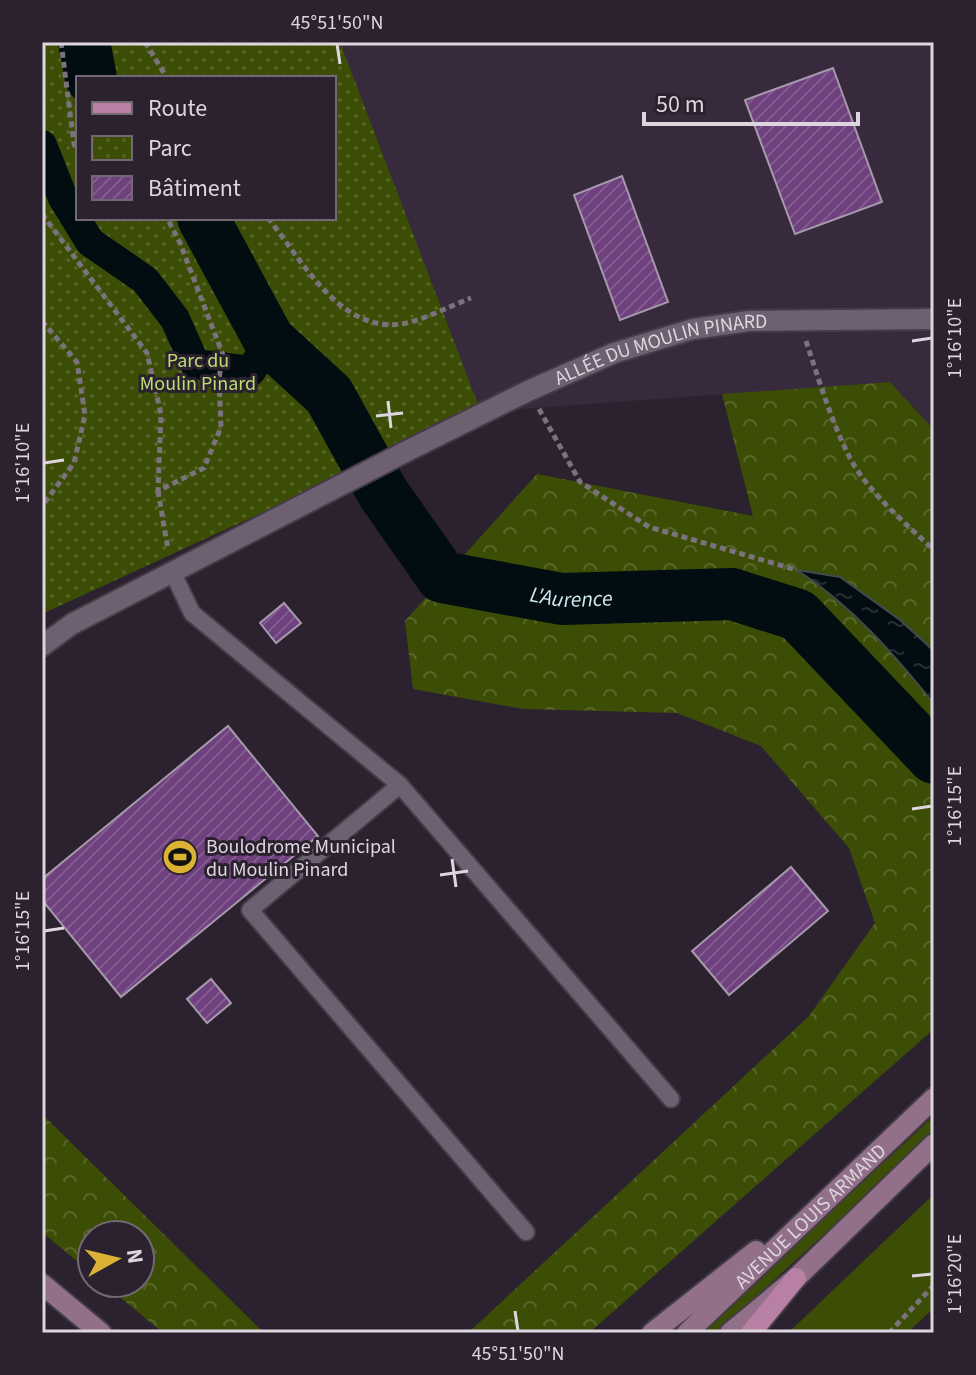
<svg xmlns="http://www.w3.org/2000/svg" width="976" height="1375" viewBox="0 0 976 1375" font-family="'Source Sans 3',sans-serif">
  <defs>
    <pattern id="forest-crowns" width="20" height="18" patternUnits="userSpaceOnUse" patternTransform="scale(2)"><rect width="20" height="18" fill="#3c4e06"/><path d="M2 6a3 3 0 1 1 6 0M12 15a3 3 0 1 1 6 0" fill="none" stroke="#58672a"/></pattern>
    <pattern id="park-dots" width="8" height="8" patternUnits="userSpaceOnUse" patternTransform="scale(2)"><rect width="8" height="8" fill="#3c4e06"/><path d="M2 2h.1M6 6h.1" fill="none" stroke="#58672a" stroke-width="1.8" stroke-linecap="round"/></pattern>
    <pattern id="water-ripples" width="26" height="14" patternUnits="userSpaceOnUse" patternTransform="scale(2)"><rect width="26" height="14" fill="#020d11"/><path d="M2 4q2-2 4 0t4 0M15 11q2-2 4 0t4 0" fill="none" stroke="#263033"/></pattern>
    <pattern id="building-hatch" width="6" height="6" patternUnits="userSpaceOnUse" patternTransform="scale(2)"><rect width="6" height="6" fill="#6e407e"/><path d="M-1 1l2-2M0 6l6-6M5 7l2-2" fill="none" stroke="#825b90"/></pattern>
  </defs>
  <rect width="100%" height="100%" fill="#2b212f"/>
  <polygon fill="#372a3c" points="340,42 934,42 934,430 890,382 481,412"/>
  <g fill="#3c4e06">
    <polygon points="934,1116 934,1134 716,1333 700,1333"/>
    <polygon points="934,1194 934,1308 907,1333 788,1333"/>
  </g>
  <g fill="url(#forest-crowns)">
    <polygon points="890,382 934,430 934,1029 589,1333 468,1333 809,1016 875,923 849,848 761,746 677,713 523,709 413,689 405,621 537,474 753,516 722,394"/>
    <polygon points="42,1114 264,1333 163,1333 103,1283 140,1283 140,1235 92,1235 92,1274 42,1232"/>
  </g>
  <path fill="url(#park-dots)" fill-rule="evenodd" d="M42,42H340L481,412L42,614ZM78,78H334V218H78Z"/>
  <path fill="url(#water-ripples)" stroke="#44494f" stroke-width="2" d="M797,570L840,577L900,620L934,651V704C894,654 851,605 797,570Z"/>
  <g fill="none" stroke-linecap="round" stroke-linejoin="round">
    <polyline stroke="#020d11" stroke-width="30" points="42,145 63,198 90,242 145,280 175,319 195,364 251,371 269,340"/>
    <g stroke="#020d11" stroke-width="52">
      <polyline points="84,42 91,78"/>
      <path id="s1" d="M203,218L269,340L329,395L383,493L442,577L562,599L732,594L798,615L934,758"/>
    </g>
  </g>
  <g fill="url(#building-hatch)" stroke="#a699ab" stroke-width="2">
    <polygon points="833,68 882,202 795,234 745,100"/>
    <polygon points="622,176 668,302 620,320 574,195"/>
    <polygon points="284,603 301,623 276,643 260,623"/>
    <polygon points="228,726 318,836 121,997 42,900 42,879"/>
    <polygon points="791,867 828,911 729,995 692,951"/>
    <polygon points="211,979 231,1003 207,1023 187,999"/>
  </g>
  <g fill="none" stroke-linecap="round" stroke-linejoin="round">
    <defs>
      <g id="lane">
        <polyline points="173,573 192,613 400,785 671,1099"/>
        <polyline points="400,785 250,910 526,1232"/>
      </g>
      <g id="street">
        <path id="s2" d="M42,646L72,624L405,452L528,391L614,353L693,329L749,321L934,319"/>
      </g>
      <g id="secondary">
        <polyline points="42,1284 101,1333"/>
        <polyline points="652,1333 756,1251"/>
        <path id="s3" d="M687,1333L934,1098"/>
        <polyline points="730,1333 796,1278 934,1144"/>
      </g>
      <polyline id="primary" points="751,1333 796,1278"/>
    </defs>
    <use href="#lane" stroke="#443c47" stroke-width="20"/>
    <use href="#street" stroke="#443c47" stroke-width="24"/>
    <use href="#secondary" stroke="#443c47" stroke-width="24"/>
    <use href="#primary" stroke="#443c47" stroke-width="24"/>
    <g stroke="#7b727e" stroke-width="5" stroke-dasharray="6 4" stroke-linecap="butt">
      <polyline points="61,42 74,144 78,153"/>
      <polyline points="145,42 167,78"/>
      <polyline points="349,42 352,42"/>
      <polyline points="42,214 147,353 161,414 158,491 204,468 221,427 219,378 223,355 180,243 167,218"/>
      <path d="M268,218C301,259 340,333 401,324C422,321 450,306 471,298"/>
      <polyline points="42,321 77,362 85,415 74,463 42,506"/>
      <path d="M806,341C819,380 831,421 850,458C867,491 907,525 934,550"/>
      <polyline points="539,409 580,482 649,527 797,570"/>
      <polyline points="158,491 168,549"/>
      <polyline points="889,1333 934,1285"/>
    </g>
    <use href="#lane" stroke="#6c6071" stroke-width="16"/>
    <use href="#street" stroke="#6c6071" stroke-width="20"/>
    <use href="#secondary" stroke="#92708a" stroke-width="20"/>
    <use href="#primary" stroke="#b880a3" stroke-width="20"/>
  </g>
  <path fill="none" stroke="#ddd6df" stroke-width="3" d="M337,44L340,64M912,341L932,338M388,401L391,428M376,416L403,413M44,463L64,460M912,809L932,806M452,859L456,887M440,875L468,871M44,931L64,928M912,1276L932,1274M515,1311L518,1331"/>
  <defs>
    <symbol id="stadium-disc" viewBox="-11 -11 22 22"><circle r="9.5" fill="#dbb233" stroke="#2b212f"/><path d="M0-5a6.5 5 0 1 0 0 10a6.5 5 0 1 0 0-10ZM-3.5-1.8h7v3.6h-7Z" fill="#111"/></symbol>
  </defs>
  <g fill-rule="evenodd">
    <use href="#stadium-disc" x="160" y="837" width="40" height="40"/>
  </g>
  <g text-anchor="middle" stroke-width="6" stroke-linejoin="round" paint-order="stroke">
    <g font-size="20" fill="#ddd6df" stroke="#2b212f">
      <text dy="7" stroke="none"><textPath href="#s2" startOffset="690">ALLÉE DU MOULIN PINARD</textPath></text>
      <text dy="7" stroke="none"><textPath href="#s3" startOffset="170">AVENUE LOUIS ARMAND</textPath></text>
    </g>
    <g font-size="20" fill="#bcdd71" stroke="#2b212f">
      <text x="198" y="367">Parc du<tspan x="198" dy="23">Moulin Pinard</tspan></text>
    </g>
    <g font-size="20" fill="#ddd6df" stroke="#2b212f" text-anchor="start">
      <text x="206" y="853">Boulodrome Municipal<tspan x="206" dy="23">du Moulin Pinard</tspan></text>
    </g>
    <g font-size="22" font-style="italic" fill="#d1e9f2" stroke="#2b212f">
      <text dy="8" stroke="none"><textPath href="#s1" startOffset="566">L'Aurence</textPath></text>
    </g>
  </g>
  <rect width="976" height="1375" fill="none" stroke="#2b212f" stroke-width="88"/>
  <rect x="76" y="76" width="260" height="144" fill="#2b212f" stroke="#726975" stroke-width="2"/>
  <rect x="92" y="102" width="40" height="12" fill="#b880a3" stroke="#726975" stroke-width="2"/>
  <text x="148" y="116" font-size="24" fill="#ddd6df">Route</text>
  <rect x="92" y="136" width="40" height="24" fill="url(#park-dots)" stroke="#726975" stroke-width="2"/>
  <text x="148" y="156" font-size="24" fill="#ddd6df">Parc</text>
  <rect x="92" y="176" width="40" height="24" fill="url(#building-hatch)" stroke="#726975" stroke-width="2"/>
  <text x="148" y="196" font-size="24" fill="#ddd6df">Bâtiment</text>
  <g transform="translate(116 1259) rotate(82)"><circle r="38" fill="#2b212f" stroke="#726975" stroke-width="2"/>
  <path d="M0-6L14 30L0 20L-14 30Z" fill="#dbb233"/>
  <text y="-12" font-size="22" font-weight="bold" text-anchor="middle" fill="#ddd6df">N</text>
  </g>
  <path d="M644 112v12h214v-12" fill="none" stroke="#ddd6df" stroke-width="4"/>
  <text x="656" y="112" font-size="24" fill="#ddd6df" stroke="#2b212f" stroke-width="6" paint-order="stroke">50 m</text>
  <rect x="44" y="44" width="888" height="1287" fill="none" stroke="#ddd6df" stroke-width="3"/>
  <g font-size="20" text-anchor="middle" fill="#ddd6df">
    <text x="337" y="29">45°51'50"N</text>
    <text transform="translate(954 338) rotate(-90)" y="7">1°16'10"E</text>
    <text transform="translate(22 463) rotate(-90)" y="7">1°16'10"E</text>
    <text transform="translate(954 806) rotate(-90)" y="7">1°16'15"E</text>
    <text transform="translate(22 931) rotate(-90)" y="7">1°16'15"E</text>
    <text transform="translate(954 1274) rotate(-90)" y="7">1°16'20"E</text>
    <text x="518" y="1360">45°51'50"N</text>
  </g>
</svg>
